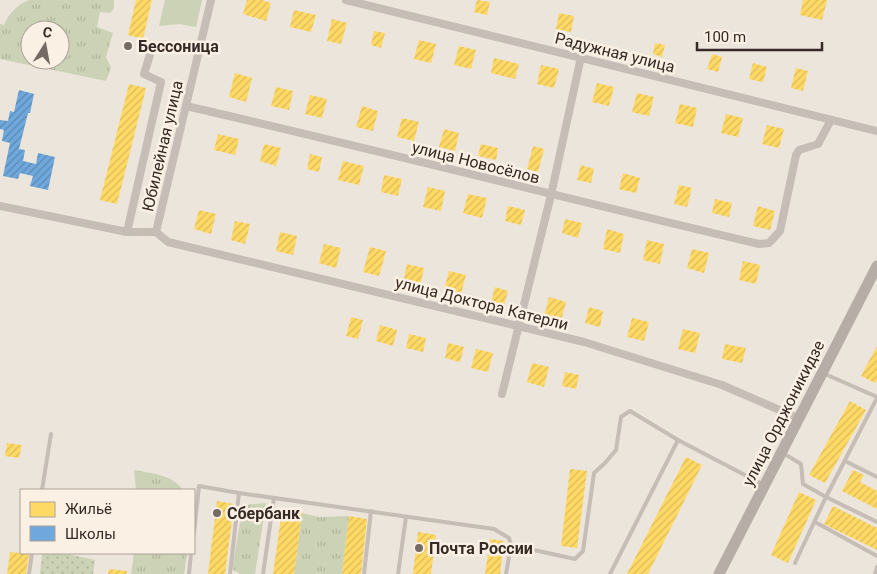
<svg xmlns="http://www.w3.org/2000/svg" width="877" height="574" viewBox="0 0 877 574" font-family="Roboto,sans-serif">
  <defs>
    <pattern id="grass-tufts" width="24" height="20" patternUnits="userSpaceOnUse" patternTransform="scale(1.25)"><rect width="24" height="20" fill="#ccd2b6"/><path d="M3 7l-1-3M5 7V3M7 7l1-3M15 17l-1-3M17 17v-4M19 17l1-3" fill="none" stroke="#b0b49c"/></pattern>
    <pattern id="park-dots" width="8" height="8" patternUnits="userSpaceOnUse" patternTransform="scale(1.25)"><rect width="8" height="8" fill="#ccd2b6"/><path d="M2 2h.1M6 6h.1" fill="none" stroke="#b0b49c" stroke-width="1.8" stroke-linecap="round"/></pattern>
    <pattern id="homes-hatch" width="6" height="6" patternUnits="userSpaceOnUse" patternTransform="scale(1.25)"><rect width="6" height="6" fill="#ffd966"/><path d="M-1 1l2-2M0 6l6-6M5 7l2-2" fill="none" stroke="#dbba58"/></pattern>
    <pattern id="schools-hatch" width="6" height="6" patternUnits="userSpaceOnUse" patternTransform="scale(1.25)"><rect width="6" height="6" fill="#6fa8dc"/><path d="M-1 1l2-2M0 6l6-6M5 7l2-2" fill="none" stroke="#5c89b2"/></pattern>
  </defs>
  <rect width="100%" height="100%" fill="#ece5dc"/>
  <g fill="url(#grass-tufts)" fill-rule="evenodd">
    <path d="M29,0H114V8L110,13L100,12L97,27L113,33L106,57L111,68L106,81L0,59V24L4,25C9,13 17,5 29,0ZM30,30H60V60H30Z"/>
    <path d="M134,470C151,473 173,475 183,490H136Z"/>
    <polygon points="266,503 255,574 240,574 232,569 243,505"/>
    <polygon points="302,513 318,517 349,516 342,574 294,574"/>
    <polygon points="134,553 187,553 184,574 131,574"/>
  </g>
  <polygon fill="url(#park-dots)" points="42,554 68,554 95,560 93,574 40,574"/>
  <polygon fill="#ccd2b6" points="165,0 202,0 196,27 179,24 159,26"/>
  <g fill="url(#homes-hatch)">
    <polygon points="136,0 152,0 143,39 128,35"/>
    <polygon points="247,0 262,0 271,3 266,21 243,14"/>
    <polygon points="477,0 490,2 487,15 474,12"/>
    <polygon points="803,0 827,0 822,20 800,15"/>
    <polygon points="294,10 316,15 311,32 290,27"/>
    <polygon points="559,13 574,16 571,32 556,29"/>
    <polygon points="332,19 347,23 341,44 327,41"/>
    <polygon points="374,31 385,33 381,48 371,45"/>
    <polygon points="419,40 436,44 431,63 414,59"/>
    <polygon points="655,43 665,45 662,57 653,54"/>
    <polygon points="459,46 476,50 471,69 454,65"/>
    <polygon points="712,54 722,57 718,72 707,69"/>
    <polygon points="494,58 519,64 515,79 491,73"/>
    <polygon points="753,63 767,67 763,82 749,79"/>
    <polygon points="541,65 559,69 554,88 537,84"/>
    <polygon points="796,68 808,71 803,91 791,88"/>
    <polygon points="235,73 252,78 246,102 229,97"/>
    <polygon points="597,83 614,87 609,106 592,102"/>
    <polygon points="129,84 146,88 117,204 100,200"/>
    <polygon points="276,87 293,91 289,110 271,106"/>
    <polygon points="637,93 654,97 649,116 632,112"/>
    <polygon points="310,95 327,99 322,118 305,114"/>
    <polygon points="680,104 697,108 693,127 675,123"/>
    <polygon points="362,106 378,111 373,131 356,127"/>
    <polygon points="726,114 743,118 738,137 721,133"/>
    <polygon points="402,118 419,122 414,141 397,137"/>
    <polygon points="767,125 784,129 779,148 762,144"/>
    <polygon points="444,129 459,133 455,151 439,147"/>
    <polygon points="218,134 239,139 235,155 214,150"/>
    <polygon points="264,144 281,148 276,166 260,161"/>
    <polygon points="481,144 498,148 496,160 478,156"/>
    <polygon points="533,146 544,149 538,172 527,169"/>
    <polygon points="310,154 322,157 319,172 307,169"/>
    <polygon points="343,161 364,166 359,185 338,180"/>
    <polygon points="581,165 594,169 591,183 577,180"/>
    <polygon points="623,173 640,178 636,193 619,189"/>
    <polygon points="384,175 402,179 398,196 381,192"/>
    <polygon points="679,185 692,188 687,207 674,204"/>
    <polygon points="428,187 445,191 441,211 423,207"/>
    <polygon points="468,194 487,198 482,218 463,213"/>
    <polygon points="715,199 732,203 729,217 712,213"/>
    <polygon points="508,206 525,210 521,225 505,221"/>
    <polygon points="758,206 775,211 770,230 753,226"/>
    <polygon points="199,210 216,214 211,234 194,229"/>
    <polygon points="565,219 582,223 578,238 562,233"/>
    <polygon points="235,221 250,224 245,244 231,240"/>
    <polygon points="607,229 624,234 620,253 603,249"/>
    <polygon points="280,232 297,236 293,255 276,251"/>
    <polygon points="647,240 664,244 660,264 643,260"/>
    <polygon points="324,244 341,248 336,268 319,263"/>
    <polygon points="370,247 386,251 379,276 363,272"/>
    <polygon points="692,249 709,253 704,273 687,268"/>
    <polygon points="743,261 760,265 756,284 739,280"/>
    <polygon points="407,264 424,268 420,287 403,283"/>
    <polygon points="449,271 466,275 461,294 444,290"/>
    <polygon points="495,287 508,291 504,305 491,302"/>
    <polygon points="549,297 566,302 561,321 544,317"/>
    <polygon points="589,307 603,311 600,327 585,323"/>
    <polygon points="351,317 363,320 358,339 346,336"/>
    <polygon points="632,318 649,322 644,341 627,337"/>
    <polygon points="380,325 397,330 393,346 376,341"/>
    <polygon points="683,329 700,333 695,353 678,349"/>
    <polygon points="409,334 426,338 423,352 406,348"/>
    <polygon points="448,343 464,347 460,362 445,358"/>
    <polygon points="725,344 746,348 742,363 722,359"/>
    <polygon points="877,346 877,380 875,383 861,376"/>
    <polygon points="476,349 493,353 488,372 471,368"/>
    <polygon points="532,363 549,367 544,387 527,382"/>
    <polygon points="565,372 579,375 576,389 562,386"/>
    <polygon points="850,401 866,410 825,483 809,475"/>
    <polygon points="7,443 22,445 19,458 5,456"/>
    <polygon points="686,457 702,465 648,574 627,574"/>
    <polygon points="570,469 587,471 577,548 561,546"/>
    <polygon points="853,470 864,475 860,482 877,491 877,509 842,491"/>
    <polygon points="799,492 816,500 788,563 771,555"/>
    <polygon points="217,501 234,504 225,574 208,574"/>
    <polygon points="833,506 877,528 877,550 824,524"/>
    <polygon points="282,510 302,513 294,574 273,574"/>
    <polygon points="349,516 367,519 361,574 342,574"/>
    <polygon points="418,532 436,535 431,574 413,574"/>
    <polygon points="490,539 504,541 500,574 485,574"/>
    <polygon points="10,552 29,554 26,574 7,574"/>
    <polygon points="109,569 127,571 127,574 108,574"/>
  </g>
  <polygon fill="url(#schools-hatch)" points="19,90 34,94 30,113 28,113 19,149 25,150 23,161 36,164 38,153 55,157 48,190 30,186 33,176 20,173 18,179 3,176 10,143 2,141 4,130 0,129 0,120 8,121 10,111 14,112"/>
  <g fill="none" stroke-linecap="round" stroke-linejoin="round">
    <g stroke="#c5bdb6" stroke-width="4">
      <polyline points="825,374 877,397"/>
      <polyline points="783,453 801,464 803,484 826,497 877,398"/>
      <polyline points="845,461 877,477"/>
      <polyline points="42,490 51,434"/>
      <polyline points="815,522 877,556"/>
      <polyline points="194,533 199,486 239,493 494,529 509,538 511,545 506,574"/>
      <polyline points="511,545 575,559 583,551 594,473 605,463 616,450 621,417 630,411 678,440 764,485"/>
      <polyline points="795,563 826,497 877,522"/>
      <polyline points="29,574 32,553"/>
      <polyline points="189,574 191,553"/>
      <polyline points="230,574 239,493"/>
      <polyline points="263,574 274,498"/>
      <polyline points="364,574 371,511"/>
      <polyline points="398,574 406,517"/>
      <polyline points="610,574 678,440"/>
      <polyline points="875,574 877,567"/>
    </g>
    <g stroke="#c5bdb6" stroke-width="8">
      <polyline points="346,0 877,131"/>
      <path d="M186,106C378,150 568,199 759,244L769,243L780,231L796,155L799,150L818,144L831,120"/>
      <polyline points="0,206 127,232 156,232"/>
      <polyline points="127,232 161,82 144,74 152,48"/>
      <polyline points="156,232 168,242 584,342 722,385 798,418"/>
      <polyline points="156,232 211,0"/>
      <polyline points="502,394 551,195 581,57"/>
    </g>
    <polyline stroke="#b5ada6" stroke-width="11" points="719,574 877,266"/>
  </g>
  <g fill="#756b65" stroke="#faf0e3" stroke-width="2">
    <circle cx="128" cy="46" r="5"/>
    <circle cx="217" cy="513" r="5"/>
    <circle cx="419" cy="548" r="5"/>
  </g>
  <g text-anchor="middle" stroke-width="5" stroke-linejoin="round" paint-order="stroke">
    <g font-size="16" font-weight="bold" fill="#352a25" stroke="#faf0e3" text-anchor="start">
      <text x="138" y="52">Бессоница</text>
      <text x="227" y="519">Сбербанк</text>
      <text x="429" y="554">Почта России</text>
    </g>
    <g font-size="16" fill="#352a25" stroke="#faf0e3">
      <text transform="translate(615 52) rotate(14)" y="6">Радужная улица</text>
      <text transform="translate(162 146) rotate(-77)" y="6">Юбилейная улица</text>
      <text transform="translate(476 162) rotate(14)" y="6">улица Новосёлов</text>
      <text transform="translate(482 303) rotate(14)" y="6">улица Доктора Катерли</text>
      <text transform="translate(783 413) rotate(-63)" y="6">улица Орджоникидзе</text>
    </g>
  </g>
  <rect x="20" y="489" width="175" height="65" fill="#faf0e3" stroke="#aba197"/>
  <rect x="30" y="502" width="25" height="15" fill="#ffd966" stroke="#aba197"/>
  <text x="65" y="514" font-size="15" fill="#352a25">Жильё</text>
  <rect x="30" y="526" width="25" height="15" fill="#6fa8dc" stroke="#aba197"/>
  <text x="65" y="539" font-size="15" fill="#352a25">Школы</text>
  <g transform="translate(45 45) rotate(11)"><circle r="24" fill="#faf0e3" stroke="#aba197"/>
  <path d="M0-4L9 19L0 12L-9 19Z" fill="#756b65"/>
  <text y="-8" font-size="14" font-weight="bold" text-anchor="middle" fill="#352a25">С</text>
  </g>
  <path d="M697 42v8h125v-8" fill="none" stroke="#352a25" stroke-width="2.5"/>
  <text x="704" y="42" font-size="15" fill="#352a25" stroke="#faf0e3" stroke-width="4" paint-order="stroke">100 m</text>
</svg>
